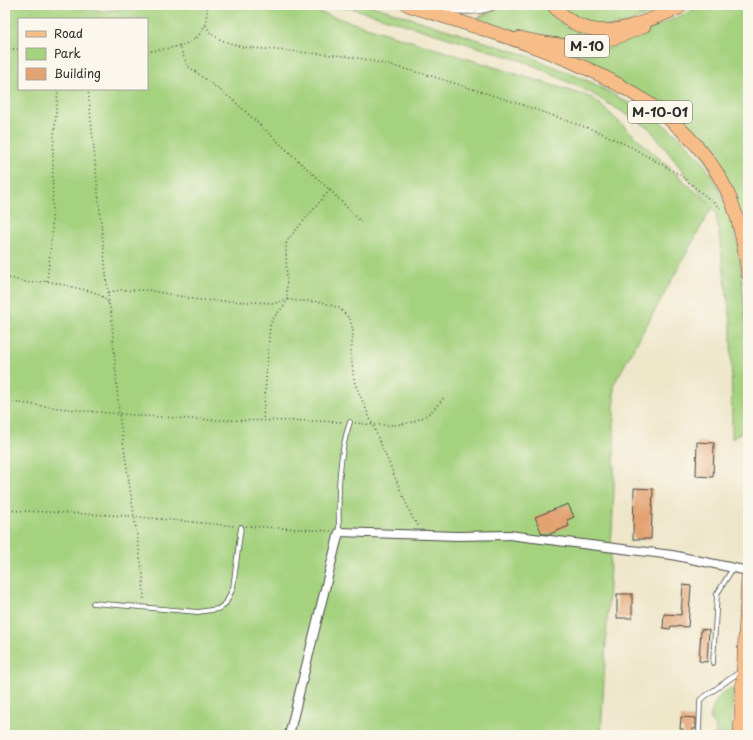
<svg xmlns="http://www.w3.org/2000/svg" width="753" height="740" viewBox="0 0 753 740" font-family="'Playpen Sans',sans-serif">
  <rect width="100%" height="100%" fill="#fbf7ec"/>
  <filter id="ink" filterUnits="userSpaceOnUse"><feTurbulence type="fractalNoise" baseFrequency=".025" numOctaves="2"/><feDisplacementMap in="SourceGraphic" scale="8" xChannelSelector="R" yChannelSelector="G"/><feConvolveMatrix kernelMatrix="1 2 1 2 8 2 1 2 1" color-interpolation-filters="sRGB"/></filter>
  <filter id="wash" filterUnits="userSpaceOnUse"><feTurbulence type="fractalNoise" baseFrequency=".012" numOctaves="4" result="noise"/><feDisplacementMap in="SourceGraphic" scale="16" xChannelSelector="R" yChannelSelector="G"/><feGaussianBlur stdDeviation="0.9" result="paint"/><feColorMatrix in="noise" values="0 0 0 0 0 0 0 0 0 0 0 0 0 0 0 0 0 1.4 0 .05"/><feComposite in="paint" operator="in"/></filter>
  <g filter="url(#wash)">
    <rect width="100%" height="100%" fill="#eee6c9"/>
    <g fill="#a5d27f" stroke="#687e55" fill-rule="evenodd">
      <path d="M5,5H56L104,11L152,5H296L593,98L709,204L649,128L591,93L526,62L355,9L319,5H370L529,56L595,84L658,120L683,140L702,161L718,188L730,214L739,249L746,325L745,430L732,439L731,323L716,212L712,207L614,384V492L601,735H5ZM19,19H147V89H19Z"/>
      <path d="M505,5H544C561,27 571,29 595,39C564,44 510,35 480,23L478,19L481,16Z"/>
      <polygon points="557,5 669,5 623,25 590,27"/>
      <polygon points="704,5 748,5 748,241 691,133 557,52 590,54 602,51"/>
      <path d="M730,689H733L731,735H715L716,726L710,721C711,709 718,693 730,689Z"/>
    </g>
    <g id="blocks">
      <g fill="#e3a272">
        <polygon points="697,442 714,443 713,477 696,476"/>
        <polygon points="634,488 653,489 651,539 633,539"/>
        <polygon points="568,504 574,517 567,520 569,526 550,534 542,534 535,517"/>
        <polygon points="683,585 691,586 688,627 671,626 670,629 663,628 664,614 681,615"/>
        <rect x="617" y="594" width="15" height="24"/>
        <polygon points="701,629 709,630 707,662 699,661"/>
        <polygon points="681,717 696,718 696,729 692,729 691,735 683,735 683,729 680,729"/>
      </g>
    </g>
  </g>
  <g filter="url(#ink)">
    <use href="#blocks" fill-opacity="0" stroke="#484743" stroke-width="1"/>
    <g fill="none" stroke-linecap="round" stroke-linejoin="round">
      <defs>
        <g id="service">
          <path d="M444,11C461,11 482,15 497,5"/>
          <path d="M339,532C338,496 338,456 350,422"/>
          <polyline points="93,603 198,612 218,609 226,603 233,588 241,527"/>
          <polyline points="713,663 717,594 733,568"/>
          <polyline points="699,735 700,700 741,671"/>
        </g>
        <polyline id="minor" points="289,735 339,532 458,536 509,535 672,555 748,571"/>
        <path id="primary" d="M520,38C573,50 594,49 644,26"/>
        <g id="trunk">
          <path d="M408,5C516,41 671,77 726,189C739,215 744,245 748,274"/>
          <path d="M553,5C591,50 635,25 679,8"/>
          <polyline points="740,735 748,576"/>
        </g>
      </defs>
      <use href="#service" stroke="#484743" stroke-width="5.5"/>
      <use href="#minor" stroke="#484743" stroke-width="10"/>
      <use href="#primary" stroke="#484743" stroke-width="14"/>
      <use href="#trunk" stroke="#484743" stroke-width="14"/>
      <g stroke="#484743" stroke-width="1.5" stroke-dasharray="1 3" stroke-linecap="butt">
        <polyline points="206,25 211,34 221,40 242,47 345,56 364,59 428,75 517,103 599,132 631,147 680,175 720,208"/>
        <path d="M179,45L187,65L193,70L233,100L330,190L289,238L286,244L287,300C283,310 274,314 270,325L263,420"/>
        <polyline points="5,49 19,49"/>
        <path d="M147,52C180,45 208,48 207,5"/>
        <polyline points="88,89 109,304 111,311 119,414 143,576 144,601"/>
        <polyline points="330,190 363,224"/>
        <polyline points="5,277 30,283 47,281 94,292 103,297 109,304"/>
        <polyline points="47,281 52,234 53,149 58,89"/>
        <polyline points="109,292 121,290 148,290 199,300 275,303 287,300 322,302 339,308 350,319 353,331 351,355 354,381 412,517 419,527"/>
        <path d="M5,401C75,411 146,417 216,420C259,421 301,420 343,422"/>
        <path d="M355,423C378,425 408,429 428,414C435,409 440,402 445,396"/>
        <polyline points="5,510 129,516 234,526"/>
        <polyline points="246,526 332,531"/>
      </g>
      <use href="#service" stroke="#fff" stroke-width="4"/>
      <use href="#minor" stroke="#fff" stroke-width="8"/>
      <use href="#primary" stroke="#f7bd88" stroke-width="13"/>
      <use href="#trunk" stroke="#f7bd88" stroke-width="13"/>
    </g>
  </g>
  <g text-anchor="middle" stroke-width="3" stroke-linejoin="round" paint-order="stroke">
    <g fill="#fbf7ec" stroke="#696865" stroke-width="1">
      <rect x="565" y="35" width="44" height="22" rx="3"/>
      <rect x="628" y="101" width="64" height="22" rx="3"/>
    </g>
    <g font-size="13" font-weight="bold" fill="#2b2b2b">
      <text x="587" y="51">М-10</text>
      <text x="660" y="117">М-10-01</text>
    </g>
  </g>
  <rect width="753" height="740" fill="none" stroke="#fbf7ec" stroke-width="20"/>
  <rect x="18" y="18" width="130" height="72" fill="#fbf7ec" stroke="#a8a59f"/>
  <rect x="26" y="31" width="20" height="6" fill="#f7bd88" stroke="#a8a59f"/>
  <text x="54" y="38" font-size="12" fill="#2b2b2b">Road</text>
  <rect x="26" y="48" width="20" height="12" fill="#a5d27f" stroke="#a8a59f"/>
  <text x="54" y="58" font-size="12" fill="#2b2b2b">Park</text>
  <rect x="26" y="68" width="20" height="12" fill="#e3a272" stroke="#a8a59f"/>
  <text x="54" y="78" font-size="12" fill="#2b2b2b">Building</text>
</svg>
